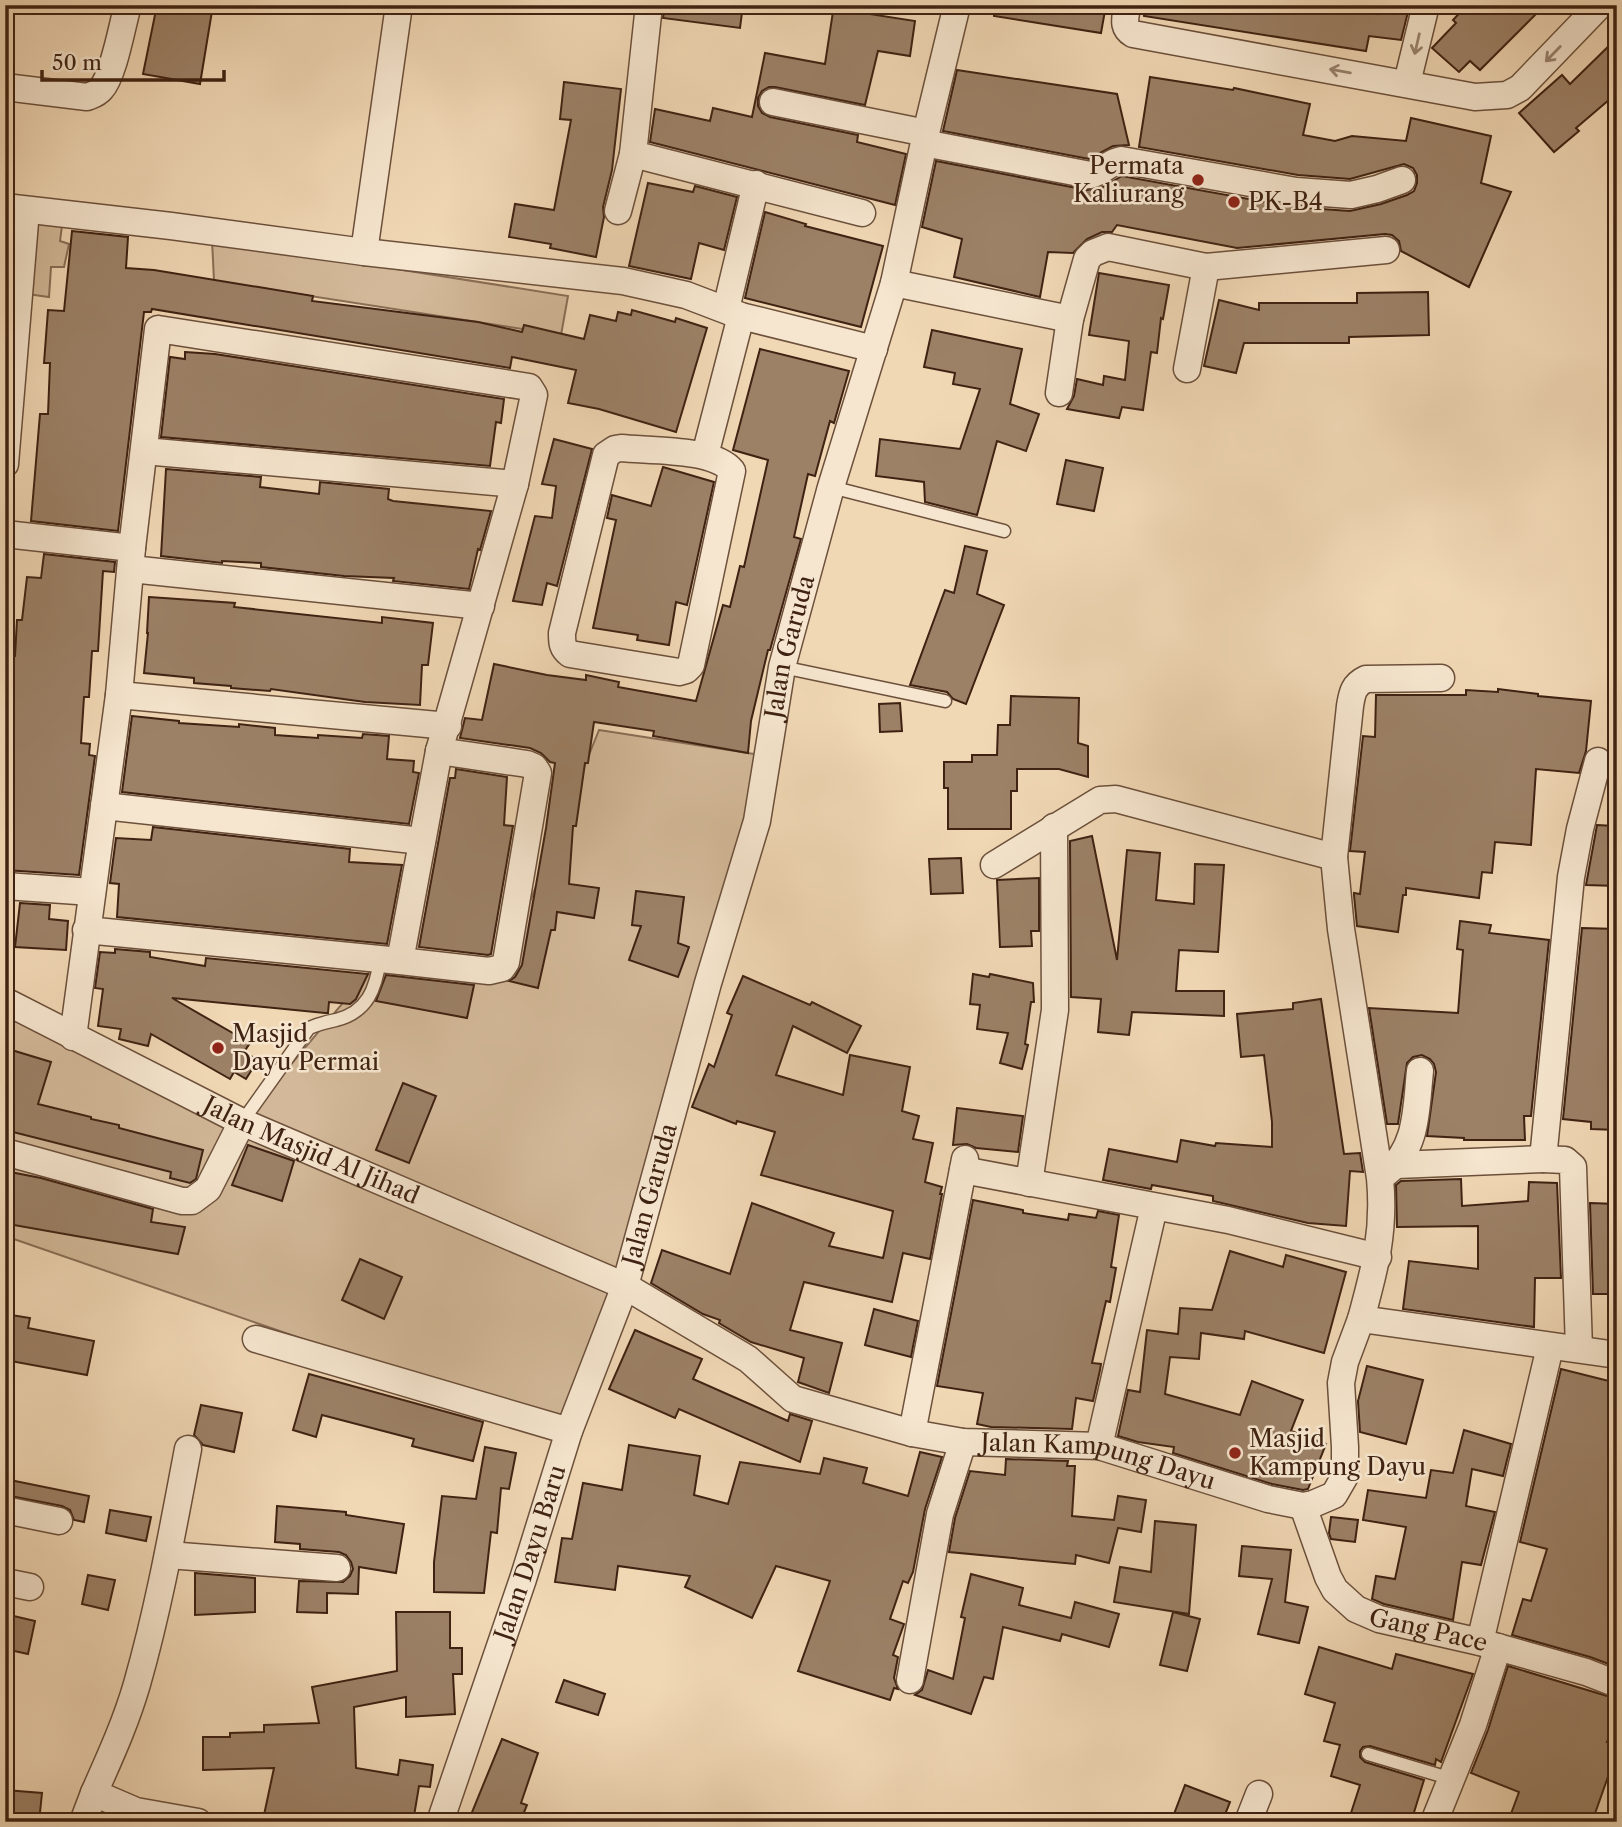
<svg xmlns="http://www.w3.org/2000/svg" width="1622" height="1827" viewBox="0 0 1622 1827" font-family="'Libre Caslon Text',serif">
  <rect width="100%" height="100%" fill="#f1d8b5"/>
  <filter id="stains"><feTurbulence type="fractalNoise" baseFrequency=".00286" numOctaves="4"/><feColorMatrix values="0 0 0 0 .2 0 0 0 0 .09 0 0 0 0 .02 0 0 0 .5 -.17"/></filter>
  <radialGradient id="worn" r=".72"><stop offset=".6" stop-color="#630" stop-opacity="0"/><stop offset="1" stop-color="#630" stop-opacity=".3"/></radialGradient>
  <g fill="#d3b999" stroke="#896e56" stroke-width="2">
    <polygon points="30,213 63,218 60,241 69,244 64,267 51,267 49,297 27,294"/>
    <polygon points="212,240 568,296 561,335 214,281"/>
    <polygon points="599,730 767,756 569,1431 5,1236 5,1003 249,1114 380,959 506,961"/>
  </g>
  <g fill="#9c8167" stroke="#3f2212" stroke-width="2">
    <polygon points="157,5 213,5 200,84 143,74"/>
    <polygon points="665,5 743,5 740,28 663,18"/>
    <polygon points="834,5 864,5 863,13 915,21 910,56 878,51 865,105 775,87 769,87 762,91 758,98 758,106 762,113 770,117 858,135 857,142 906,154 895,205 650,142 655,109 710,121 713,108 752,117 765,53 825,64"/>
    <polygon points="995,5 1106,5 1101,33 994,16"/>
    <polygon points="1145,5 1318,5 1377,14 1378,5 1409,8 1401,40 1369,36 1366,51 1144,16"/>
    <polygon points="1467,5 1545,5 1480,70 1470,61 1459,72 1432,48 1456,23 1453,20"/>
    <polygon points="1617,38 1617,93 1576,128 1579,131 1554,152 1519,113 1562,75 1570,84"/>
    <polygon points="957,70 1117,94 1129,145 1113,146 1089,159 943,131"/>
    <polygon points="1150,77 1233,90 1234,88 1310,104 1303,135 1335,141 1352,136 1406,141 1411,118 1491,136 1481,183 1511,192 1469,287 1401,251 1399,241 1392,235 1385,234 1237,248 1117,225 1112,232 1102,232 1087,239 1073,253 1048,252 1040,297 954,277 962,239 922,227 936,161 1087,190 1101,188 1122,176 1293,207 1350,211 1381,204 1407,195 1414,191 1417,183 1417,175 1413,168 1404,164 1350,179 1298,175 1139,147"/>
    <polygon points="564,82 621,89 612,170 603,207 604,217 596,257 550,248 551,244 509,237 515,204 554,210 571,120 560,119"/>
    <polygon points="648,183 693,192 695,186 737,197 724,250 699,243 691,279 629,266"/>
    <polygon points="765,212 806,224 805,226 883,246 861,327 745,298"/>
    <polygon points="72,231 128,237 126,268 154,270 313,296 312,301 478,322 522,332 524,325 584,339 590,315 616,321 618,312 631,315 632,310 675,322 676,318 707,328 676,432 599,409 568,403 576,370 512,357 510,368 152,309 151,312 144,312 118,531 31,521 40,414 48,414 50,363 44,363 48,310 64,311"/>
    <polygon points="1099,273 1169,285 1163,319 1161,318 1157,353 1151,352 1143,410 1122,407 1119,418 1067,409 1074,396 1077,379 1103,385 1104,376 1125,380 1129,341 1089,335"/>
    <polygon points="1428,292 1429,335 1349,337 1349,343 1244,343 1236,373 1204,366 1219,300 1259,310 1259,303 1357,303 1357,293"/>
    <polygon points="932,330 1022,349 1010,404 1039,414 1026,451 997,441 977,515 925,502 924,482 876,476 880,439 960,449 980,389 953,384 955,373 924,367"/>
    <polygon points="760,349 849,371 834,423 830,421 815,476 808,474 794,537 801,539 770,650 768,650 751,721 748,753 653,736 654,731 594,722 588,763 585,763 576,826 573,826 569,884 599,888 594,918 557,912 555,930 551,930 538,988 509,981 515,977 522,965 546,828 555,763 550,762 541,753 530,748 460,738 465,718 482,720 494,664 547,675 586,680 586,675 619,682 618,687 696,701 723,605 730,607 740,566 744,567 768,460 733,450"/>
    <polygon points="185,352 215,354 504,399 501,423 496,422 490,466 161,437 170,357 185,359"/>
    <polygon points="554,439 592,449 557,586 547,583 542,605 513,601 535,516 552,518 556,486 542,484"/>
    <polygon points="1066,460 1103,468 1094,511 1057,504"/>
    <polygon points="663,467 714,482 687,605 676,602 669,645 637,640 638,635 593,628 616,520 607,518 612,495 651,506"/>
    <polygon points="166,469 261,477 260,487 319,494 320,482 389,489 388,499 393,501 491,511 480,550 478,549 469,589 393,581 394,578 344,576 261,567 261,563 222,561 222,563 161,556"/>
    <polygon points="965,546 987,551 977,594 1004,605 966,704 953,699 947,692 910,685 945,590 954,593"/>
    <polygon points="44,554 115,562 114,572 103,571 98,651 92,651 89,697 84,697 81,743 90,744 89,755 95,756 79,875 5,870 5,655 15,656 17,620 22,620 27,577 41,578"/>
    <polygon points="149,597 235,603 234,607 382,623 382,617 433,623 428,665 422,665 420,705 365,702 271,689 270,691 231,688 231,686 194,683 194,678 144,673 148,633 147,633"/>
    <polygon points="1498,689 1538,694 1538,696 1591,701 1586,751 1579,773 1536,769 1531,845 1495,842 1492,873 1482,872 1479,898 1406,888 1406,895 1403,895 1398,932 1357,926 1354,895 1354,893 1360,894 1365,852 1350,851 1363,736 1375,737 1376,695 1466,695 1466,690 1498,692"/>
    <polygon points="1011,696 1079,698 1078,743 1088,746 1088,777 1059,769 1017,769 1017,791 1011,791 1011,829 948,829 948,788 944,788 944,762 972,762 972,755 997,755 998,725 1010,725"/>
    <polygon points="900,703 902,731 880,732 879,704"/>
    <polygon points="132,716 179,721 179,723 239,727 239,724 275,728 275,735 318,738 318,735 362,738 363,734 389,736 387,759 414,761 413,772 419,773 409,824 122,792"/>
    <polygon points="456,769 507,777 504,825 513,826 491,954 488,955 419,947 450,778 455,778"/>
    <polygon points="1597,825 1614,826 1611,859 1617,860 1617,886 1586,885"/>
    <polygon points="153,827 350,849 349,862 402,865 387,944 117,917 119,884 110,883 116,838 151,840"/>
    <polygon points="1092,836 1117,960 1127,850 1160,853 1156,900 1194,904 1195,864 1224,865 1218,952 1179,950 1176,991 1224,991 1224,1016 1132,1012 1129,1035 1098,1032 1101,999 1071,997 1070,841"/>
    <polygon points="961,858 963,893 931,894 929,859"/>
    <polygon points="1039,878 1039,931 1031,931 1032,946 1000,947 997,880"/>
    <polygon points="636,891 684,897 678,943 689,947 678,977 629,960 641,926 632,925"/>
    <polygon points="20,903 50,905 49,919 68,921 66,950 15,947"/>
    <polygon points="1460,921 1491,925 1489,933 1549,940 1531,1116 1524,1116 1525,1140 1464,1140 1464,1138 1427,1136 1436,1072 1434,1064 1430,1059 1422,1055 1413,1057 1407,1063 1398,1124 1387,1124 1369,1008 1458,1013 1463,950 1457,949"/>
    <polygon points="1582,928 1617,929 1615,1056 1617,1130 1591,1129 1591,1122 1563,1119"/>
    <polygon points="115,949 150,952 150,957 205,966 206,958 368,974 356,999 350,1004 329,1002 328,1013 325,1013 172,998 250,1043 244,1052 258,1060 246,1079 234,1072 230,1079 151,1034 148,1046 119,1039 121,1029 98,1026 103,989 95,988 100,952 115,953"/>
    <polygon points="973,974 989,977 990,974 1033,983 1034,1002 1031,1002 1025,1044 1028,1045 1022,1069 1000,1063 1008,1033 977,1029 980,1005 970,1004"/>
    <polygon points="386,975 474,985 467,1018 376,1001"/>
    <polygon points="743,976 810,1005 812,1002 861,1026 847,1053 793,1026 776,1075 843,1095 850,1055 910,1067 902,1111 919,1116 913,1139 933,1143 925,1182 942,1187 940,1194 942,1194 930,1259 903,1253 892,1302 804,1282 790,1330 842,1343 829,1393 798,1382 804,1358 751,1342 719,1323 720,1320 703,1314 651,1283 662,1250 730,1274 752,1203 834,1233 829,1246 883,1258 893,1211 761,1175 775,1132 737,1121 736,1124 692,1107 709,1064 714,1067 732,1015 727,1013"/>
    <polygon points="1321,999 1344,1154 1360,1153 1363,1172 1350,1171 1346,1226 1308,1223 1213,1201 1213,1196 1152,1185 1151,1189 1103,1180 1109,1149 1177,1162 1181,1140 1215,1146 1216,1143 1272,1147 1272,1122 1264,1055 1241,1057 1237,1014 1293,1009 1293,1003"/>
    <polygon points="5,1048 51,1062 38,1104 91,1117 91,1119 119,1125 119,1128 203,1150 196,1179 190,1183 170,1178 171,1172 5,1130"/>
    <polygon points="403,1083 436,1096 409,1163 376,1150"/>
    <polygon points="957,1108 1023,1116 1018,1152 976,1148 967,1144 953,1145"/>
    <polygon points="248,1145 294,1161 282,1201 232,1185"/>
    <polygon points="5,1171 41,1178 153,1209 151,1222 185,1227 178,1254 8,1224 13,1198 5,1197"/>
    <polygon points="1461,1179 1462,1206 1528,1201 1529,1182 1557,1183 1561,1278 1535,1278 1534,1327 1403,1309 1409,1261 1478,1269 1478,1226 1397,1227 1396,1185 1401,1181"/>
    <polygon points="973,1200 1023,1210 1023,1213 1068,1220 1069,1214 1096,1218 1098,1211 1119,1215 1111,1267 1116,1268 1110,1302 1106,1301 1092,1363 1101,1364 1100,1370 1093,1401 1076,1398 1072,1429 991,1427 977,1424 983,1393 937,1386"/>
    <polygon points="1590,1203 1617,1204 1617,1250 1612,1249 1612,1294 1593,1294"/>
    <polygon points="1230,1251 1283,1267 1286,1255 1346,1272 1324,1353 1245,1331 1244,1339 1201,1333 1199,1359 1170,1357 1165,1394 1240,1415 1252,1381 1303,1400 1291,1431 1326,1444 1308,1489 1303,1490 1272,1484 1173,1453 1174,1447 1138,1442 1118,1436 1128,1390 1140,1392 1147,1330 1178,1334 1180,1308 1212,1310"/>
    <polygon points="360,1259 402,1277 384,1319 342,1300"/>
    <polygon points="874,1309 918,1321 911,1357 865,1345"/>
    <polygon points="5,1314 30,1318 28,1328 94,1341 87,1375 5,1360"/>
    <polygon points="635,1330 702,1359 693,1379 788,1421 790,1414 812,1421 800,1462 679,1409 675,1418 609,1389"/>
    <polygon points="1367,1366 1423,1380 1406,1444 1360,1432 1358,1401"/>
    <polygon points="1561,1369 1617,1383 1617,1416 1611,1438 1617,1440 1617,1667 1590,1657 1512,1635 1523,1599 1531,1601 1547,1549 1520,1542"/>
    <polygon points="309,1374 483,1422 473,1461 412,1446 414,1439 322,1415 316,1437 293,1430"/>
    <polygon points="201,1405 242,1413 234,1452 203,1445 194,1435"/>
    <polygon points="1464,1430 1511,1444 1503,1476 1472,1469 1466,1506 1495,1512 1481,1565 1462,1562 1453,1620 1384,1604 1372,1599 1376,1576 1395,1579 1406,1527 1363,1520 1368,1490 1426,1498 1431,1470 1453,1473"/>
    <polygon points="629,1445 700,1456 694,1495 728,1504 740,1462 820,1474 824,1458 867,1468 863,1483 908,1496 920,1452 942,1457 925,1509 913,1572 908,1583 903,1581 890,1619 904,1624 893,1655 898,1657 894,1678 898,1689 894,1688 890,1700 798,1671 830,1581 776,1566 752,1618 685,1587 690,1576 618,1566 615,1590 555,1582 562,1538 572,1539 583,1483 622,1490"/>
    <polygon points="485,1447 516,1453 509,1489 501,1488 497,1533 491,1532 484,1593 434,1592 434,1562 442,1496 476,1499"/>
    <polygon points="1006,1459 1068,1461 1067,1466 1075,1466 1072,1516 1114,1520 1118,1496 1146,1500 1141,1532 1118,1528 1109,1563 1076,1555 1075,1564 949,1552 955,1518 970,1471 1005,1475"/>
    <polygon points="5,1479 89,1496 84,1522 74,1520 70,1510 62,1506 5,1495"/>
    <polygon points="277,1506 346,1512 346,1515 404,1524 396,1573 359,1567 358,1594 327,1593 327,1613 297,1612 299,1581 343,1582 350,1576 353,1569 351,1562 346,1555 339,1552 300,1549 300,1544 275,1542"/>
    <polygon points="110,1510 151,1517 146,1541 106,1533"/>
    <polygon points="1331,1517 1358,1520 1355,1542 1331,1539 1329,1533"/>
    <polygon points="1155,1521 1196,1525 1189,1614 1114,1602 1120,1567 1151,1572"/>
    <polygon points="1242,1546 1291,1550 1285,1602 1308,1607 1299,1643 1258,1634 1272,1579 1239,1576"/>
    <polygon points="195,1573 255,1578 255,1612 195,1615"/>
    <polygon points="971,1574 1023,1588 1019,1605 1071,1618 1075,1602 1119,1614 1109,1647 1062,1634 1060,1641 1003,1627 993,1679 984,1677 971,1714 915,1695 922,1690 928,1670 953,1679 965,1618 961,1617"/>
    <polygon points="88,1575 115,1580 108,1610 82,1604"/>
    <polygon points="396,1612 450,1612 450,1648 462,1648 462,1674 453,1674 455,1714 406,1717 406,1697 354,1707 356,1768 398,1775 400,1760 433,1765 430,1787 419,1786 413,1822 342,1822 303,1815 302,1822 295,1822 264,1815 274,1768 203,1770 203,1737 230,1737 230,1733 264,1732 264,1725 319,1723 312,1687 397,1671"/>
    <polygon points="1173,1612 1200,1619 1187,1671 1160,1665"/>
    <polygon points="5,1614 35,1621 28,1654 5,1649"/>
    <polygon points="1319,1647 1392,1669 1396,1654 1473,1674 1441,1762 1436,1759 1435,1765 1370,1746 1363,1747 1360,1751 1360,1757 1365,1762 1424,1780 1411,1822 1379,1822 1351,1813 1360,1785 1331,1776 1340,1745 1324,1741 1335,1703 1305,1694"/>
    <polygon points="1508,1666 1617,1699 1617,1717 1607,1742 1617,1744 1617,1773 1610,1771 1592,1822 1508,1822 1519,1792 1471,1773 1488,1730"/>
    <polygon points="564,1680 605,1694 598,1715 556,1702"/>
    <polygon points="502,1739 538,1753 521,1803 527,1805 520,1822 468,1822"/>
    <polygon points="1185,1785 1230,1802 1222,1822 1171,1822"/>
    <polygon points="5,1790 42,1793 39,1822 5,1822"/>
  </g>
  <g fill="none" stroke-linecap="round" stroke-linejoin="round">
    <defs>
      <g id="lane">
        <polyline points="831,487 1004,531"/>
        <polyline points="782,667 945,701"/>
        <path d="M242,1122L309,1028C318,1024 326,1022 336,1020C368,1012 376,988 380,959"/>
        <polyline points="1368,1754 1452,1779"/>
      </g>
      <g id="street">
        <polyline points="649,5 633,154 862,213"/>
        <path d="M1127,5C1126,17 1121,27 1133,34L1475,97L1507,95L1520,88L1600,5"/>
        <polyline points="1407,83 1426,5"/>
        <path d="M5,87L87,97C92,95 97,94 101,89C114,75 122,25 128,5"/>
        <polyline points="773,102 926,133"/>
        <path d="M924,143L1090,175C1103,172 1109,162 1121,160L1296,191L1351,195L1377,189L1402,180"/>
        <polyline points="5,207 171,226 364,252 623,281 686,295 741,316 874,349"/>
        <polyline points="618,211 633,154"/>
        <polyline points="364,252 399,5"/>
        <polyline points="894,283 1070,319 1087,259 1093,253 1108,247 1206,267 1386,250"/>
        <polyline points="726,309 756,184"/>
        <polyline points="1187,369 1206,267"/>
        <polyline points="1059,393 1070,319"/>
        <path d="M621,448C649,451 714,448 732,471L691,665L686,670L679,672L570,654C562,648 562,643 562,633L606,455L615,449Z"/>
        <polyline points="144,451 515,484"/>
        <polyline points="705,455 741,316"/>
        <polyline points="5,464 26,210"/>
        <polyline points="5,534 132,548"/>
        <polyline points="131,569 481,606"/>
        <polyline points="119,695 448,726"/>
        <polyline points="104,806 422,841"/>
        <polyline points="994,865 1100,800 1116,799 1334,857"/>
        <polyline points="5,886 92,892"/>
        <polyline points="400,961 489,971 502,968 506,962 538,773 534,767 527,764 439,751"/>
        <path id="s1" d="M5,1001L242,1122L625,1286L748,1359L793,1399L912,1433L963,1442L1099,1446L1268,1499L1303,1506L1313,1504L1334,1495L1345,1476V1447L1341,1383L1345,1362L1361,1319L1617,1355"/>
        <polyline points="73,1037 119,695 132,548 158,329 529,387 534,395 515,484 439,751 400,961 86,930"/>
        <polyline points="5,1152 182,1201 192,1201 208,1189 242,1122"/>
        <polyline points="1397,1165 1543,1159"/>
        <polyline points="963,1170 1228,1220 1378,1257"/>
        <path d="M1386,1173C1418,1148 1416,1108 1420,1071"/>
        <polyline points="1029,1183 1055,1010 1054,827"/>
        <path d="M1361,1319C1375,1268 1385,1232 1380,1178L1341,929L1334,857L1350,706C1352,694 1353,685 1366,679L1441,678"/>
        <polyline points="256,1339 569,1431"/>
        <polyline points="1579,1349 1573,1167 1565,1160 1543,1159 1571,877 1580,829 1598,761"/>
        <polyline points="912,1433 965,1159"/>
        <polyline points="1099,1446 1154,1207"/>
        <path id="s2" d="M1303,1506L1328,1577L1335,1590L1356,1609L1379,1619L1480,1642L1586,1672L1617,1684"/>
        <polyline points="5,1510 59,1521"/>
        <polyline points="168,1555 337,1568"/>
        <polyline points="5,1582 30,1587"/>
        <polyline points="1480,1642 1550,1347"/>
        <polyline points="910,1680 940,1514 963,1442"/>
        <path d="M94,1793C110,1757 126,1722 137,1684C159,1607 173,1528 188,1449"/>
        <polyline points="83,1822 94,1793 136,1811 198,1822"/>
        <path id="s3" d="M440,1822L523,1579L569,1431L625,1286L708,983L757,821L782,667L831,487L894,283L926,133L957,5"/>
        <polyline points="1248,1822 1259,1794"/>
        <polyline points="1434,1822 1473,1725 1498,1647"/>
      </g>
    </defs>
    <use href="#lane" stroke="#6c503b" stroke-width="15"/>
    <use href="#street" stroke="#6c503b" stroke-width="29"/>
    <use href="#lane" stroke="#f6e6cf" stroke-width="12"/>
    <use href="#street" stroke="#f6e6cf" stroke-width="26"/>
  </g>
  <defs><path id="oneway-shaft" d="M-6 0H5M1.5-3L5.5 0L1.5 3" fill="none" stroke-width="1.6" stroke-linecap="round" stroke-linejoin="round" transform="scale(1.75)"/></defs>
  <g stroke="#9a8470">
    <use href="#oneway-shaft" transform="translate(1417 44) rotate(103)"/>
    <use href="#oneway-shaft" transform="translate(1553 54) rotate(134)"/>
    <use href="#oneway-shaft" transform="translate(1340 71) rotate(-170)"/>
  </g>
  <g fill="#8f2418" stroke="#f6e6cf" stroke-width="2.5">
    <circle cx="1198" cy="180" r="7"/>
    <circle cx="1234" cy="202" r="7"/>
    <circle cx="218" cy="1048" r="7"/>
    <circle cx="1235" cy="1453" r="7"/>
  </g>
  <g text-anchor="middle" stroke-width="5" stroke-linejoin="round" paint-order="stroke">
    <g font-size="24" fill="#3f2212" stroke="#f6e6cf" text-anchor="start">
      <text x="1184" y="174" text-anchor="end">Permata<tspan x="1184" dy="28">Kaliurang</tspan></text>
      <text x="1248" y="210">PK-B4</text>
      <text x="232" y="1042">Masjid<tspan x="232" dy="28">Dayu Permai</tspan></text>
      <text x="1249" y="1447">Masjid<tspan x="1249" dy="28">Kampung Dayu</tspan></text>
    </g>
    <g font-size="24" fill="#3f2212" stroke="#f6e6cf">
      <text dy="8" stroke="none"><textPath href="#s3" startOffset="1228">Jalan Garuda</textPath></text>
      <text dy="8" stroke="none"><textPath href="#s1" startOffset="341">Jalan Masjid Al Jihad</textPath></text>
      <text dy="8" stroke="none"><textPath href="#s3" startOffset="662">Jalan Garuda</textPath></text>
      <text dy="8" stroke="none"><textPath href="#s1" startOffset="1199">Jalan Kampung Dayu</textPath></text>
      <text dy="8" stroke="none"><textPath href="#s3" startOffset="284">Jalan Dayu Baru</textPath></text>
      <text dy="8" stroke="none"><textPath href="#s2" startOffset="194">Gang Pace</textPath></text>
    </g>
  </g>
  <rect width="1622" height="1827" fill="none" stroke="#f1d8b5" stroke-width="28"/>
  <rect x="7" y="7" width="1608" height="1813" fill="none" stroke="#3f2212" stroke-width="3.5"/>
  <rect x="14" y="14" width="1594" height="1799" fill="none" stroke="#3f2212" stroke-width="2"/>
  <path d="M42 70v10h182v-10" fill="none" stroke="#3f2212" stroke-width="3.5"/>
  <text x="52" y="70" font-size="21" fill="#3f2212" stroke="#f6e6cf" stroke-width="5" paint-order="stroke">50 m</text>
  <rect width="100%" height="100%" filter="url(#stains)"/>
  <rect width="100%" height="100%" fill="url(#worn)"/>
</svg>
